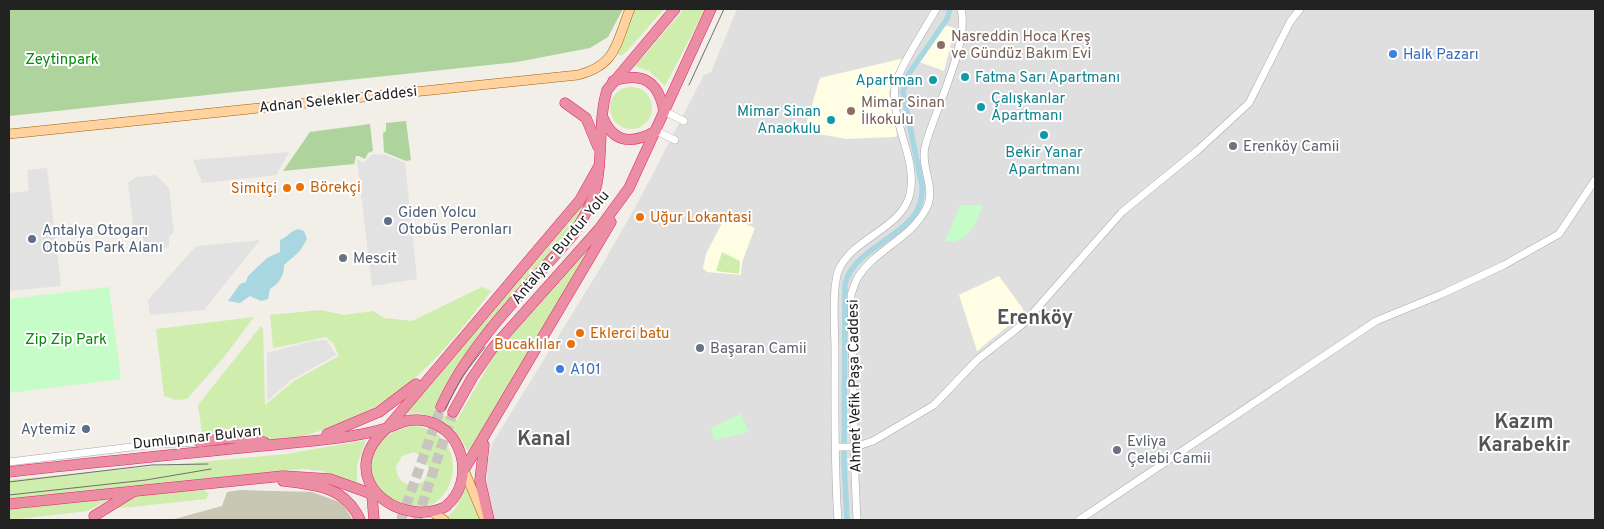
<svg xmlns="http://www.w3.org/2000/svg" width="1604" height="529" viewBox="0 0 1604 529" font-family="Overpass,sans-serif">
  <rect width="100%" height="100%" fill="#f2eee8"/>
  <polygon fill="#e0dfdf" points="737,9 1595,9 1595,520 493,520 487,491 487,462 493,442 601,267 642,195 704,75 711,72"/>
  <g fill="#fffee4">
    <polygon points="944,25 955,28 944,71 919,62"/>
    <polygon points="900,59 903,60 889,92 897,135 895,137 846,139 804,131 820,78"/>
    <polygon points="726,215 755,228 742,262 741,275 707,272 703,268 706,254"/>
    <polygon points="999,276 1023,309 1023,314 977,351 959,295"/>
  </g>
  <polygon fill="#c7c7b3" points="240,490 312,492 342,503 353,520 171,520 222,506 227,492"/>
  <g fill="#cfedad" fill-rule="evenodd">
    <polygon points="635,9 664,9 628,50 621,56 616,52"/>
    <polygon points="684,9 705,9 665,86 649,71 635,66"/>
    <circle cx="631" cy="108" r="21"/>
    <path d="M588,196L570,233L463,359L450,377L434,413L457,420L495,354L588,250L512,382L468,452C459,429 432,409 406,414L572,219Z"/>
    <polygon points="722,252 740,261 739,274 716,271"/>
    <path d="M482,287L491,291C440,359 395,411 310,434C300,436 287,442 277,442C271,443 265,438 259,437C240,434 220,434 202,433L198,405L261,326L263,329L265,405L294,381L339,356L333,343L326,337L273,348L270,315L321,310L344,315L373,311L384,318L412,321Z"/>
    <polygon points="254,317 224,357 187,399 176,400 164,396 156,329"/>
    <path d="M416,426C475,436 456,515 411,508C357,499 359,430 416,426ZM414,452L425,458L429,470L424,481C410,490 396,482 396,467L402,456Z"/>
    <polygon points="366,440 357,465 357,485 322,471 302,469 9,499 9,480 286,454"/>
    <polygon points="466,487 480,520 451,520 447,517 455,509"/>
    <polygon points="202,490 209,493 206,499 112,509 132,496"/>
    <polygon points="111,498 88,511 9,520 9,508"/>
  </g>
  <g fill="#aed39c">
    <polygon points="9,9 623,9 608,37 590,48 517,62 9,116"/>
    <polygon points="406,121 411,160 406,161 384,152 383,133 386,131 386,123"/>
    <polygon points="370,124 373,151 368,153 365,159 359,156 356,156 354,164 283,171 310,132"/>
  </g>
  <g fill="#c6fcc8">
    <path d="M960,205H982C979,221 966,246 945,241Z"/>
    <polygon points="109,287 121,379 9,393 9,299"/>
    <polygon points="741,414 749,432 714,440 711,428"/>
  </g>
  <g fill="#e2e2e2">
    <polygon points="289,152 276,175 202,183 193,160"/>
    <polygon points="372,154 386,155 405,163 417,279 372,286 357,159 364,163"/>
    <polygon points="47,168 61,286 9,291 9,193 29,191 27,170"/>
    <polygon points="156,175 169,188 174,232 169,237 169,246 156,252 146,249 141,233 134,234 128,183 136,177"/>
    <polygon points="260,240 204,310 150,315 148,300 196,246"/>
    <polygon points="326,340 336,355 291,380 267,401 267,353 312,341"/>
  </g>
  <path fill="#a8d6e1" d="M298,229L304,231L307,239L300,251L284,265C284,277 279,283 270,289L268,299L261,301L250,296L240,303L228,301L240,284L246,282L248,276L267,258L280,252V240C288,237 290,231 298,229Z"/>
  <g fill="none" stroke-linecap="round" stroke-linejoin="round">
    <path stroke="#a8d6e1" stroke-width="5.5" d="M847,520L844,462L845,284C857,240 926,236 922,186L903,92L908,75L947,19L950,9"/>
    <g stroke="#c8c5c0" stroke-width="10" stroke-dasharray="10 5" stroke-linecap="butt">
      <polyline points="401,520 441,407"/>
      <polyline points="417,520 453,412"/>
    </g>
    <defs>
      <g id="minor">
        <polyline points="664,111 684,121"/>
        <polyline points="656,131 675,140"/>
        <polyline points="836,447 855,447 873,441 934,405 977,360 1024,323 1122,212 1198,150 1249,103 1290,22 1300,9"/>
        <polyline points="9,462 156,444 199,442"/>
        <path d="M838,520C834,464 835,406 835,350C835,329 831,284 840,267C856,237 902,228 910,194C918,158 890,122 895,86C898,69 927,26 936,9"/>
        <path d="M857,520L855,476L851,295C853,289 855,282 858,277C876,249 912,238 927,207C936,187 920,167 925,147C934,111 970,43 961,9"/>
        <polyline points="1079,520 1376,321 1442,294 1504,265 1559,234 1595,180"/>
      </g>
      <g id="major">
        <path d="M9,134L578,75C617,65 616,43 630,9"/>
        <polyline points="464,470 485,520"/>
        <polyline points="435,514 444,520"/>
      </g>
      <g id="highway">
        <path d="M613,81C642,72 658,80 664,111"/>
        <polyline points="565,103 586,118 598,147"/>
        <path d="M603,118C614,144 633,144 656,131"/>
        <path d="M441,407C468,345 528,287 573,235C583,219 593,202 597,183C603,152 598,120 607,90L675,9"/>
        <polyline points="453,412 472,378 492,349 599,229 629,188 711,9"/>
        <polyline points="327,434 379,412 416,384"/>
        <polyline points="199,442 229,438 264,442"/>
        <polyline points="484,445 480,480 489,520"/>
        <polyline points="464,470 611,222"/>
        <path d="M9,472C106,461 204,452 301,442C325,440 364,435 387,428C398,424 406,419 419,420C463,423 478,481 445,507C397,529 332,476 387,428L580,200L599,166"/>
        <path d="M283,481C315,485 345,486 360,520"/>
        <polyline points="372,495 374,520"/>
        <polyline points="9,504 283,476 330,479 372,494"/>
        <polyline points="94,516 131,493"/>
      </g>
    </defs>
    <use href="#minor" stroke="#a9a9a9" stroke-width="8"/>
    <use href="#major" stroke="#9f6400" stroke-width="10"/>
    <use href="#highway" stroke="#e2236c" stroke-width="11"/>
    <use href="#minor" stroke="#fff" stroke-width="7"/>
    <use href="#major" stroke="#ffd2a0" stroke-width="9"/>
    <use href="#highway" stroke="#eb8ea3" stroke-width="10"/>
    <g stroke="#707070" stroke-width="1">
      <polyline points="689,85 724,9"/>
      <polyline points="445,409 462,377 485,347"/>
      <polyline points="9,482 152,465 208,464"/>
      <polyline points="9,495 146,480 211,469"/>
    </g>
  </g>
  <g fill="#8d6e63" stroke="#fff" stroke-width="2">
    <circle cx="941" cy="45" r="5"/>
    <circle cx="851" cy="111" r="5"/>
  </g>
  <g fill="#3f7fe0" stroke="#fff" stroke-width="2">
    <circle cx="1393" cy="54" r="5"/>
    <circle cx="560" cy="369" r="5"/>
  </g>
  <g fill="#0f9aa8" stroke="#fff" stroke-width="2">
    <circle cx="965" cy="77" r="5"/>
    <circle cx="933" cy="80" r="5"/>
    <circle cx="981" cy="107" r="5"/>
    <circle cx="831" cy="120" r="5"/>
    <circle cx="1044" cy="135" r="5"/>
  </g>
  <g fill="#6b7280" stroke="#fff" stroke-width="2">
    <circle cx="1233" cy="146" r="5"/>
    <circle cx="343" cy="258" r="5"/>
    <circle cx="700" cy="348" r="5"/>
    <circle cx="1117" cy="450" r="5"/>
  </g>
  <g fill="#e8710a" stroke="#fff" stroke-width="2">
    <circle cx="300" cy="187" r="5"/>
    <circle cx="287" cy="188" r="5"/>
    <circle cx="640" cy="217" r="5"/>
    <circle cx="580" cy="333" r="5"/>
    <circle cx="571" cy="344" r="5"/>
  </g>
  <g fill="#5c6f8a" stroke="#fff" stroke-width="2">
    <circle cx="388" cy="221" r="5"/>
    <circle cx="32" cy="239" r="5"/>
    <circle cx="86" cy="429" r="5"/>
  </g>
  <g text-anchor="middle" stroke-width="4" stroke-linejoin="round" paint-order="stroke">
    <g font-size="15" fill="#785e54" stroke="#fff" text-anchor="start">
      <text x="951" y="41">Nasreddin Hoca Kreş<tspan x="951" dy="17">ve Gündüz Bakım Evi</tspan></text>
      <text x="861" y="107">Mimar Sinan<tspan x="861" dy="17">İlkokulu</tspan></text>
    </g>
    <g font-size="15" fill="#366cbe" stroke="#fff" text-anchor="start">
      <text x="1403" y="59">Halk Pazarı</text>
      <text x="570" y="374">A101</text>
    </g>
    <g font-size="15" fill="#08880d" stroke="#fff">
      <text x="62" y="64">Zeytinpark</text>
      <text x="66" y="344">Zip Zip Park</text>
    </g>
    <g font-size="15" fill="#0d838f" stroke="#fff" text-anchor="start">
      <text x="975" y="82">Fatma Sarı Apartmanı</text>
      <text x="923" y="85" text-anchor="end">Apartman</text>
      <text x="991" y="103">Çalışkanlar<tspan x="991" dy="17">Apartmanı</tspan></text>
      <text x="821" y="116" text-anchor="end">Mimar Sinan<tspan x="821" dy="17">Anaokulu</tspan></text>
      <text x="1044" y="157" text-anchor="middle">Bekir Yanar<tspan x="1044" dy="17">Apartmanı</tspan></text>
    </g>
    <g font-size="15" fill="#222" stroke="#fff">
      <text transform="translate(338 99) rotate(-6)" y="5">Adnan Selekler Caddesi</text>
      <text transform="translate(560 247) rotate(-50)" y="5">Antalya - Burdur Yolu</text>
      <text transform="translate(854 386) rotate(-91)" y="5">Ahmet Vefik Paşa Caddesi</text>
      <text transform="translate(197 437) rotate(-6)" y="5">Dumlupınar Bulvarı</text>
    </g>
    <g font-size="15" fill="#5b616d" stroke="#fff" text-anchor="start">
      <text x="1243" y="151">Erenköy Camii</text>
      <text x="353" y="263">Mescit</text>
      <text x="710" y="353">Başaran Camii</text>
      <text x="1127" y="446">Evliya<tspan x="1127" dy="17">Çelebi Camii</tspan></text>
    </g>
    <g font-size="15" fill="#c56008" stroke="#fff" text-anchor="start">
      <text x="310" y="192">Börekçi</text>
      <text x="277" y="193" text-anchor="end">Simitçi</text>
      <text x="650" y="222">Uğur Lokantasi</text>
      <text x="590" y="338">Eklerci batu</text>
      <text x="561" y="349" text-anchor="end">Bucaklılar</text>
    </g>
    <g font-size="15" fill="#4e5e75" stroke="#fff" text-anchor="start">
      <text x="398" y="217">Giden Yolcu<tspan x="398" dy="17">Otobüs Peronları</tspan></text>
      <text x="42" y="235">Antalya Otogarı<tspan x="42" dy="17">Otobüs Park Alanı</tspan></text>
      <text x="76" y="434" text-anchor="end">Aytemiz</text>
    </g>
    <g font-size="20" font-weight="bold" fill="#555" stroke="#fff">
      <text x="1035" y="324">Erenköy</text>
      <text x="1524" y="428">Kazım<tspan x="1524" dy="23">Karabekir</tspan></text>
      <text x="544" y="445">Kanal</text>
    </g>
  </g>
  <rect width="1604" height="529" fill="none" stroke="#222222" stroke-width="20"/>
</svg>
